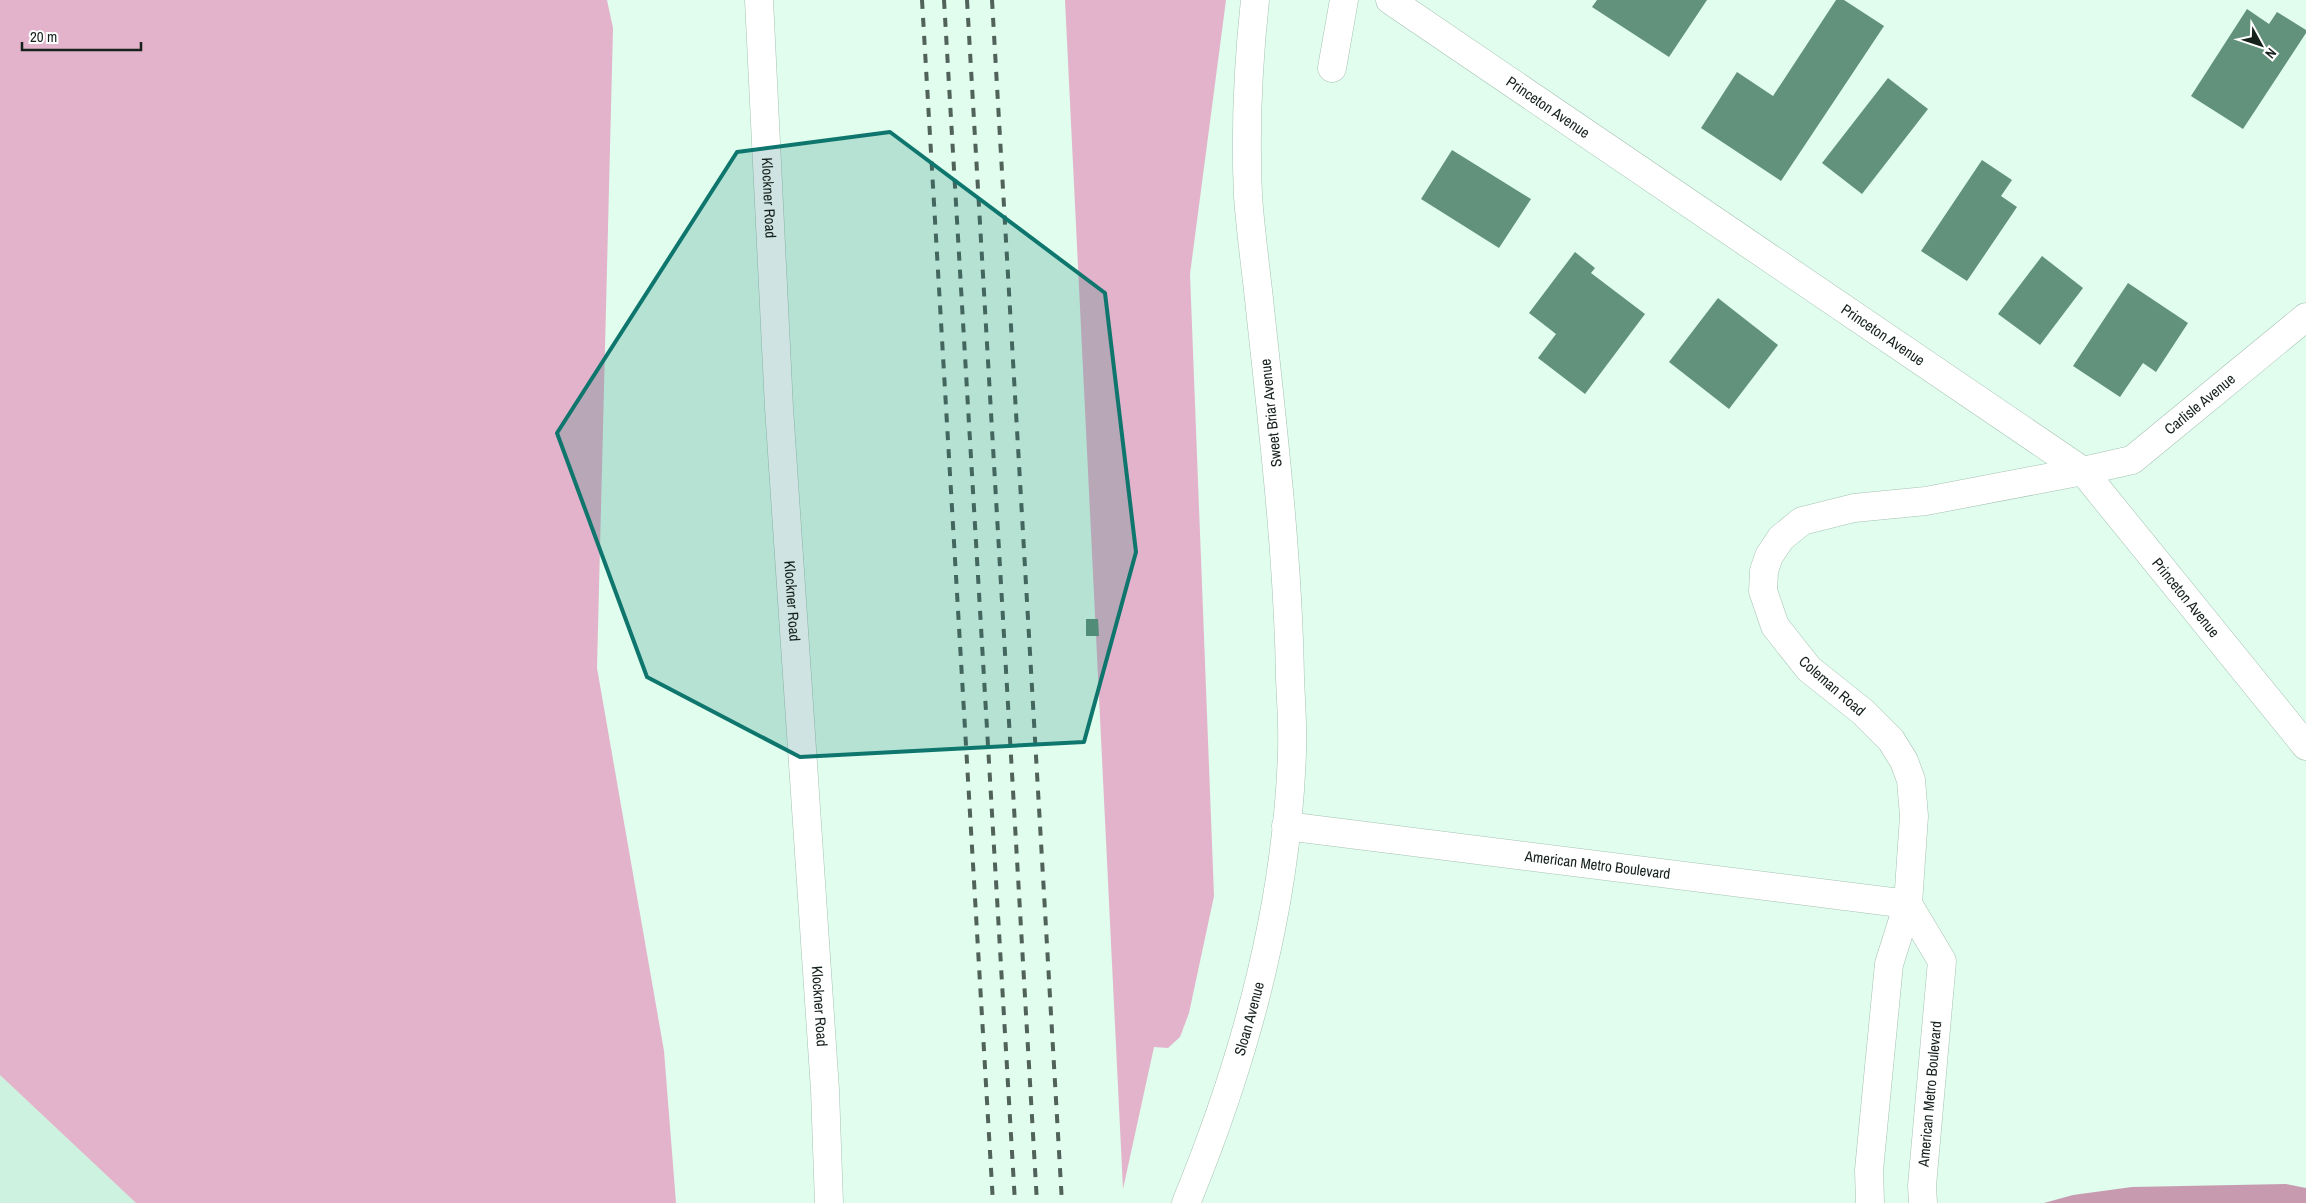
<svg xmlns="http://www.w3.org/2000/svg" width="2306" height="1203" viewBox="0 0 2306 1203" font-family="'Archivo Narrow',sans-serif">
  <rect width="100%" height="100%" fill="#e0fdee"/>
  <polygon fill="#cdf2df" points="0,1075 136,1203 0,1203"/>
  <g fill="#e2b3ca">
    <polygon points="0,0 607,0 613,28 597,668 664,1051 676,1203 136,1203 0,1075"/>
    <polygon points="1065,0 1226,0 1190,274 1214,896 1189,1013 1180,1037 1168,1048 1154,1047 1123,1189"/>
  </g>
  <polygon fill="#c79ab0" points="2286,1184 2306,1188 2306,1203 2044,1203 2073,1195 2132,1187"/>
  <g fill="#62927b">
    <polygon points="1597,0 1707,0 1669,57 1592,7"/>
    <polygon points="1836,0 1844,0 1884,26 1781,181 1701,128 1737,72 1773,96"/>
    <polygon points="2247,9 2269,24 2277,12 2306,30 2306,33 2243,129 2191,96"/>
    <polygon points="1888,78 1928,109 1862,194 1822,163"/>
    <polygon points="1452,150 1531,199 1499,248 1421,199"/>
    <polygon points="1982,160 2012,180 2001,196 2017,207 1967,281 1921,251"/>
    <polygon points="1575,252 1595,268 1591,273 1645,314 1585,394 1538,358 1556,334 1529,313"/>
    <polygon points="2042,256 2083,288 2040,345 1998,314"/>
    <polygon points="2128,283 2188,323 2156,372 2143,363 2120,397 2073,366"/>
    <polygon points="1718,298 1778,345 1729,409 1669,362"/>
    <polygon points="1086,619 1098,619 1099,636 1086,636"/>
  </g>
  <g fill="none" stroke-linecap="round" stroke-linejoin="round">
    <defs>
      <g id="minor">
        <path id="s1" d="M1390,0L2083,471L2306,746"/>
        <polyline points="1332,68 1344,0"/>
        <path id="s2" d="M1286,826L1908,904"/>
        <polyline points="1908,904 1942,961 1922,1186 1923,1203"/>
        <path id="s3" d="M1870,1203L1869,1170L1889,964L1908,904L1914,816L1911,780L1904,761L1891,740L1863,712L1809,669L1775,626L1763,591L1764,571L1769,556L1781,538L1802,521L1854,508L1926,501L2083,471L2132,460L2306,317"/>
      </g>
      <g id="secondary">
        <path id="s4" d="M759,0L779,408L825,1090L829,1203"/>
        <path id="s5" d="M1186,1203C1245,1060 1287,907 1292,752C1293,727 1291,703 1290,678C1288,558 1274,438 1261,318C1257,277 1251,237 1248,196C1245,131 1248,65 1255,0"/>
      </g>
    </defs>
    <use href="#minor" stroke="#a6c1b3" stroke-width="29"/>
    <use href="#secondary" stroke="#a6c1b3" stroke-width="29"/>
    <use href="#minor" stroke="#fff" stroke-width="28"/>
    <use href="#secondary" stroke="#fff" stroke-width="28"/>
    <g stroke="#51625a" stroke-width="4" stroke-dasharray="9 9" stroke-linecap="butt">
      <polyline points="922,0 993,1203"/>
      <polyline points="944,0 1015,1203"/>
      <polyline points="967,0 1037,1203"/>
      <polyline points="992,0 1062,1203"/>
    </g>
  </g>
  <path fill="#0f766e" fill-opacity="0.2" stroke="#0f766e" stroke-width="4" stroke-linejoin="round" d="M890,132L1105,293L1136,552L1084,742L800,757L647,677L557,433L737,152Z"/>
  <g text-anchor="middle" stroke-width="4" stroke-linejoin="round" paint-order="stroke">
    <g font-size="15" fill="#17221d" stroke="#fff">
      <text dy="5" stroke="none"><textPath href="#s1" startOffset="191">Princeton Avenue</textPath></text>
      <text dy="5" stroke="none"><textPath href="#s4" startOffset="198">Klockner Road</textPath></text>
      <text dy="5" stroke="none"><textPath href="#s1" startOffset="596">Princeton Avenue</textPath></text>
      <text dy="5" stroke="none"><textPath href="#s3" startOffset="1181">Carlisle Avenue</textPath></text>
      <text transform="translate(1271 413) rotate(-96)" y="5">Sweet Briar Avenue</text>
      <text dy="5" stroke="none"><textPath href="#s1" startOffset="1001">Princeton Avenue</textPath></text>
      <text dy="5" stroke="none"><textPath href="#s4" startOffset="602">Klockner Road</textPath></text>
      <text transform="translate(1832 686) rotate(41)" y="5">Coleman Road</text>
      <text dy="5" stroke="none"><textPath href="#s2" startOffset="314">American Metro Boulevard</textPath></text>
      <text dy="5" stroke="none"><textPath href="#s4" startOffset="1008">Klockner Road</textPath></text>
      <text dy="5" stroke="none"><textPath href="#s5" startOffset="195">Sloan Avenue</textPath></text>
      <text transform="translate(1930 1094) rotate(-85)" y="5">American Metro Boulevard</text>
    </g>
  </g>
  <g transform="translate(2261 45) rotate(130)" stroke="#ffffff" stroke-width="4" paint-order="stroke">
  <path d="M0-4L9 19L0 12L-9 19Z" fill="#17221d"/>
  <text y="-8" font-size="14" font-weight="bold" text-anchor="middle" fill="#17221d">N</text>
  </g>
  <path d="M22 42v8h119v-8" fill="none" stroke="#17221d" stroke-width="2.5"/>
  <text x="30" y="42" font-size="15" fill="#17221d" stroke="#ffffff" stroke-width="4" paint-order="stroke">20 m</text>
</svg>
